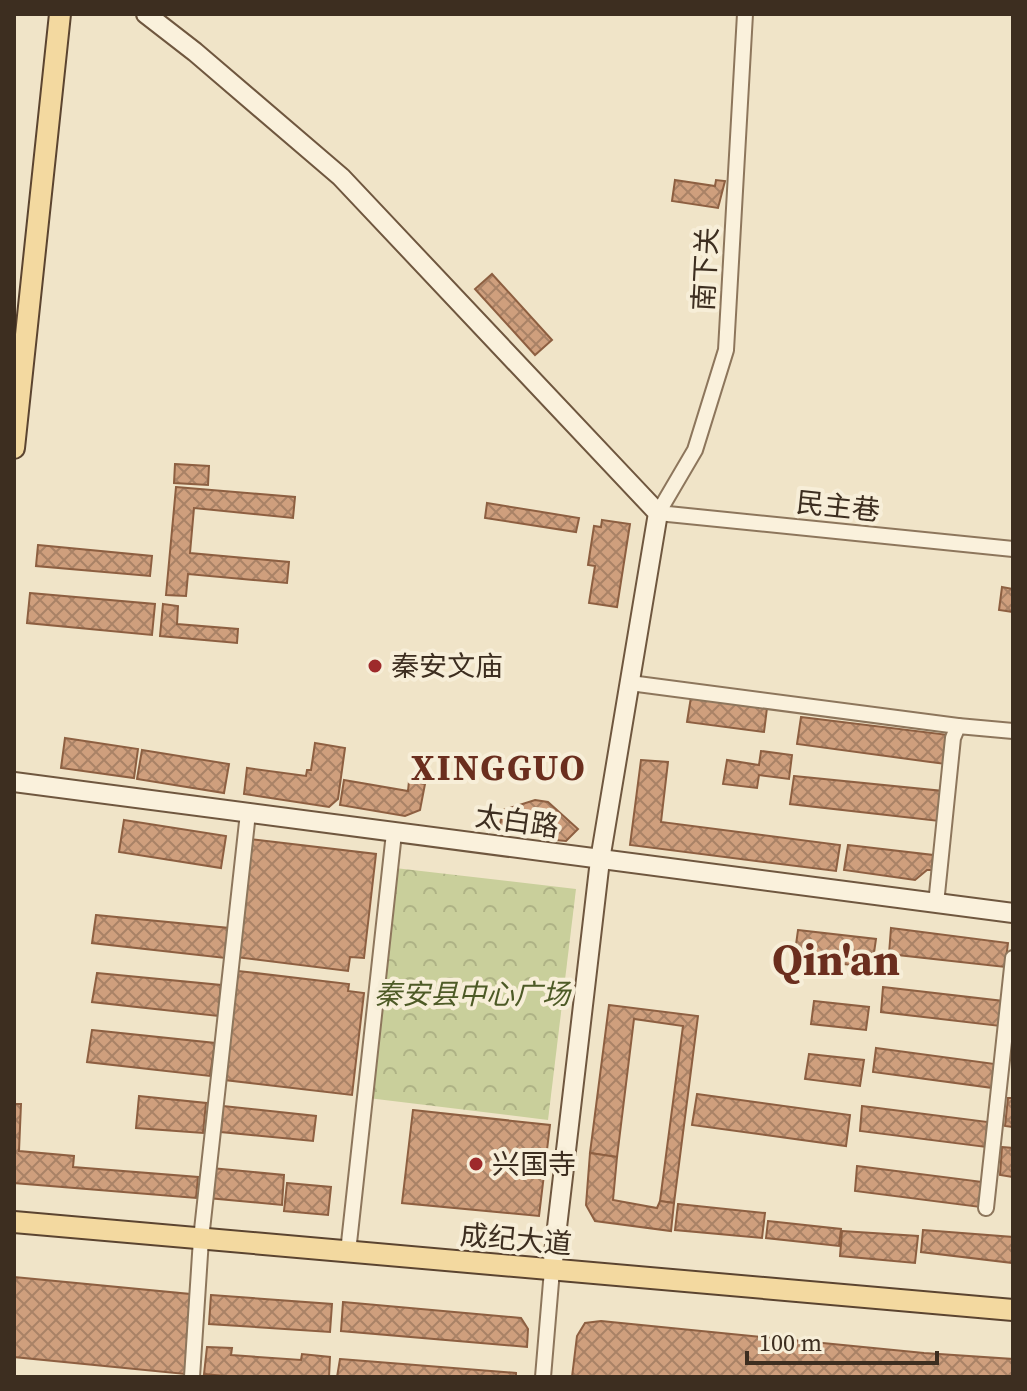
<svg xmlns="http://www.w3.org/2000/svg" width="1027" height="1391" viewBox="0 0 1027 1391" font-family="'Source Serif 4','Noto Sans SC',serif">
  <defs>
    <pattern id="park-crowns" width="20" height="18" patternUnits="userSpaceOnUse" patternTransform="scale(2)"><rect width="20" height="18" fill="#c9cf9b"/><path d="M2 6a3 3 0 1 1 6 0M12 15a3 3 0 1 1 6 0" fill="none" stroke="#aeb285"/></pattern>
    <pattern id="building-cross-hatch" width="8" height="8" patternUnits="userSpaceOnUse" patternTransform="scale(2)"><rect width="8" height="8" fill="#cf9f7d"/><path d="M0 0l8 8M0 8l8-8" fill="none" stroke="#a98266"/></pattern>
  </defs>
  <rect width="100%" height="100%" fill="#f0e4c8"/>
  <polygon fill="url(#park-crowns)" points="395,868 576,889 548,1120 368,1098"/>
  <g fill="url(#building-cross-hatch)" stroke="#8d5f41" stroke-width="2">
    <polygon points="675,180 715,186 716,180 725,181 718,208 672,201"/>
    <polygon points="492,274 552,340 535,355 475,289"/>
    <polygon points="175,464 209,466 208,485 174,483"/>
    <polygon points="176,487 295,497 293,518 194,508 190,553 289,562 287,583 188,574 186,596 166,595"/>
    <polygon points="487,503 579,518 576,532 485,518"/>
    <polygon points="602,520 630,524 617,607 589,603 595,566 588,565 594,526 601,527"/>
    <polygon points="38,545 152,556 150,576 36,566"/>
    <polygon points="1002,587 1013,589 1013,612 999,610"/>
    <polygon points="30,593 155,604 152,635 27,623"/>
    <polygon points="163,604 178,606 177,624 238,629 237,643 160,636"/>
    <polygon points="691,697 767,708 764,732 687,722"/>
    <polygon points="801,717 949,735 945,764 797,744"/>
    <polygon points="65,738 138,749 134,778 61,768"/>
    <polygon points="315,743 345,748 338,799 329,807 244,794 247,768 306,776 307,770 311,770"/>
    <polygon points="142,750 229,764 224,793 137,779"/>
    <polygon points="761,751 792,755 789,779 759,775 757,788 723,784 727,760 759,765"/>
    <polygon points="641,760 668,762 661,822 840,845 836,871 630,845"/>
    <polygon points="794,776 943,791 939,821 790,804"/>
    <polygon points="344,780 408,791 409,781 425,784 420,810 405,816 340,805"/>
    <polygon points="535,800 548,802 578,829 566,841 555,840 542,829 528,827 514,832 499,829 503,810"/>
    <polygon points="124,820 226,836 221,868 119,852"/>
    <polygon points="249,839 376,854 364,958 350,957 348,971 235,957"/>
    <polygon points="848,845 933,855 932,870 927,870 915,880 844,870"/>
    <polygon points="96,915 229,928 225,958 92,943"/>
    <polygon points="891,928 1008,943 1005,967 889,954"/>
    <polygon points="798,930 876,939 872,967 794,959"/>
    <polygon points="238,971 349,984 348,991 364,993 352,1095 225,1080"/>
    <polygon points="97,973 221,985 218,1016 92,1002"/>
    <polygon points="883,987 1003,1001 1000,1026 881,1012"/>
    <polygon points="814,1001 869,1007 866,1030 811,1024"/>
    <polygon points="609,1005 698,1016 674,1203 660,1201 683,1026 634,1019 617,1157 590,1153"/>
    <polygon points="92,1030 215,1043 210,1076 87,1062"/>
    <polygon points="876,1048 995,1064 993,1088 873,1072"/>
    <polygon points="809,1054 864,1060 860,1086 805,1079"/>
    <polygon points="697,1094 850,1115 846,1146 692,1125"/>
    <polygon points="139,1096 206,1103 203,1133 136,1128"/>
    <polygon points="1008,1098 1013,1098 1013,1127 1005,1126"/>
    <polygon points="14,1104 21,1104 19,1151 74,1156 73,1167 198,1177 196,1198 14,1183"/>
    <polygon points="223,1106 316,1116 313,1141 221,1132"/>
    <polygon points="862,1106 988,1122 986,1147 860,1131"/>
    <polygon points="413,1110 550,1125 539,1216 402,1203"/>
    <polygon points="1002,1147 1013,1148 1013,1177 1000,1175"/>
    <polygon points="590,1153 617,1157 613,1200 657,1208 660,1201 674,1203 671,1231 595,1221 586,1205"/>
    <polygon points="857,1166 983,1182 980,1207 855,1191"/>
    <polygon points="211,1168 284,1175 282,1205 208,1198"/>
    <polygon points="287,1183 331,1187 328,1215 284,1211"/>
    <polygon points="678,1204 765,1213 762,1238 675,1230"/>
    <polygon points="768,1221 841,1229 839,1246 766,1238"/>
    <polygon points="923,1230 1013,1237 1013,1263 921,1252"/>
    <polygon points="842,1231 918,1236 915,1263 840,1256"/>
    <polygon points="14,1277 190,1294 185,1374 14,1357"/>
    <polygon points="211,1295 332,1304 330,1332 209,1324"/>
    <polygon points="343,1302 521,1318 528,1329 527,1347 341,1331"/>
    <polygon points="601,1321 924,1353 1013,1359 1013,1377 572,1377 577,1336 585,1323"/>
    <polygon points="207,1347 232,1348 231,1355 301,1360 302,1354 330,1357 329,1377 235,1377 204,1374"/>
    <polygon points="340,1359 516,1373 516,1377 337,1377"/>
  </g>
  <g fill="none" stroke-linecap="round" stroke-linejoin="round">
    <defs>
      <g id="street">
        <polyline points="745,14 726,350 695,450 658,513 1013,549"/>
        <polyline points="630,683 958,726"/>
        <polyline points="936,904 953,738 958,726 1013,731"/>
        <polyline points="986,1208 1013,958"/>
        <polyline points="348,1252 394,833"/>
        <polyline points="192,1377 201,1239 248,813"/>
        <polyline points="543,1377 552,1270"/>
      </g>
      <g id="secondary">
        <polyline points="146,14 195,52 341,177 658,513 600,860 552,1270"/>
        <polyline points="14,782 1013,913"/>
      </g>
      <g id="primary">
        <polyline points="14,448 60,14"/>
        <polyline points="14,1222 1013,1310"/>
      </g>
    </defs>
    <use href="#street" stroke="#8d765c" stroke-width="18"/>
    <use href="#secondary" stroke="#6f573f" stroke-width="22"/>
    <use href="#primary" stroke="#5b4430" stroke-width="24"/>
    <use href="#street" stroke="#faf1dc" stroke-width="14"/>
    <use href="#secondary" stroke="#faf1dc" stroke-width="18"/>
    <use href="#primary" stroke="#f3d9a0" stroke-width="20"/>
  </g>
  <g fill="#9e2a2b" stroke="#f7eed8" stroke-width="3">
    <circle cx="375" cy="666" r="8"/>
    <circle cx="476" cy="1164" r="8"/>
  </g>
  <g text-anchor="middle" stroke-width="8" stroke-linejoin="round" paint-order="stroke">
    <g font-size="28" fill="#3d2e20" stroke="#f7eed8">
      <text transform="translate(705 269) rotate(-87)" y="10">南下关</text>
      <text transform="translate(838 506) rotate(6)" y="10">民主巷</text>
      <text transform="translate(517 821) rotate(8)" y="10">太白路</text>
      <text transform="translate(516 1239) rotate(5)" y="10">成纪大道</text>
    </g>
    <g font-size="28" fill="#3d2e20" stroke="#f7eed8" text-anchor="start">
      <text x="391" y="676">秦安文庙</text>
      <text x="492" y="1174">兴国寺</text>
    </g>
    <g font-size="28" font-style="italic" fill="#4d5a26" stroke="#f7eed8">
      <text x="472" y="1004">秦安县中心广场</text>
    </g>
    <g font-size="36" font-weight="bold" letter-spacing="2" fill="#6b2e1e" stroke="#f7eed8">
      <text x="499" y="780">XINGGUO</text>
    </g>
    <g font-size="44" font-weight="bold" fill="#6b2e1e" stroke="#f7eed8">
      <text x="836" y="975">Qin'an</text>
    </g>
  </g>
  <rect width="1027" height="1391" fill="none" stroke="#3d2e20" stroke-width="32"/>
  <path d="M747 1351v12h190v-12" fill="none" stroke="#3d2e20" stroke-width="4"/>
  <text x="759" y="1351" font-size="24" fill="#3d2e20" stroke="#f7eed8" stroke-width="6" paint-order="stroke">100 m</text>
</svg>
